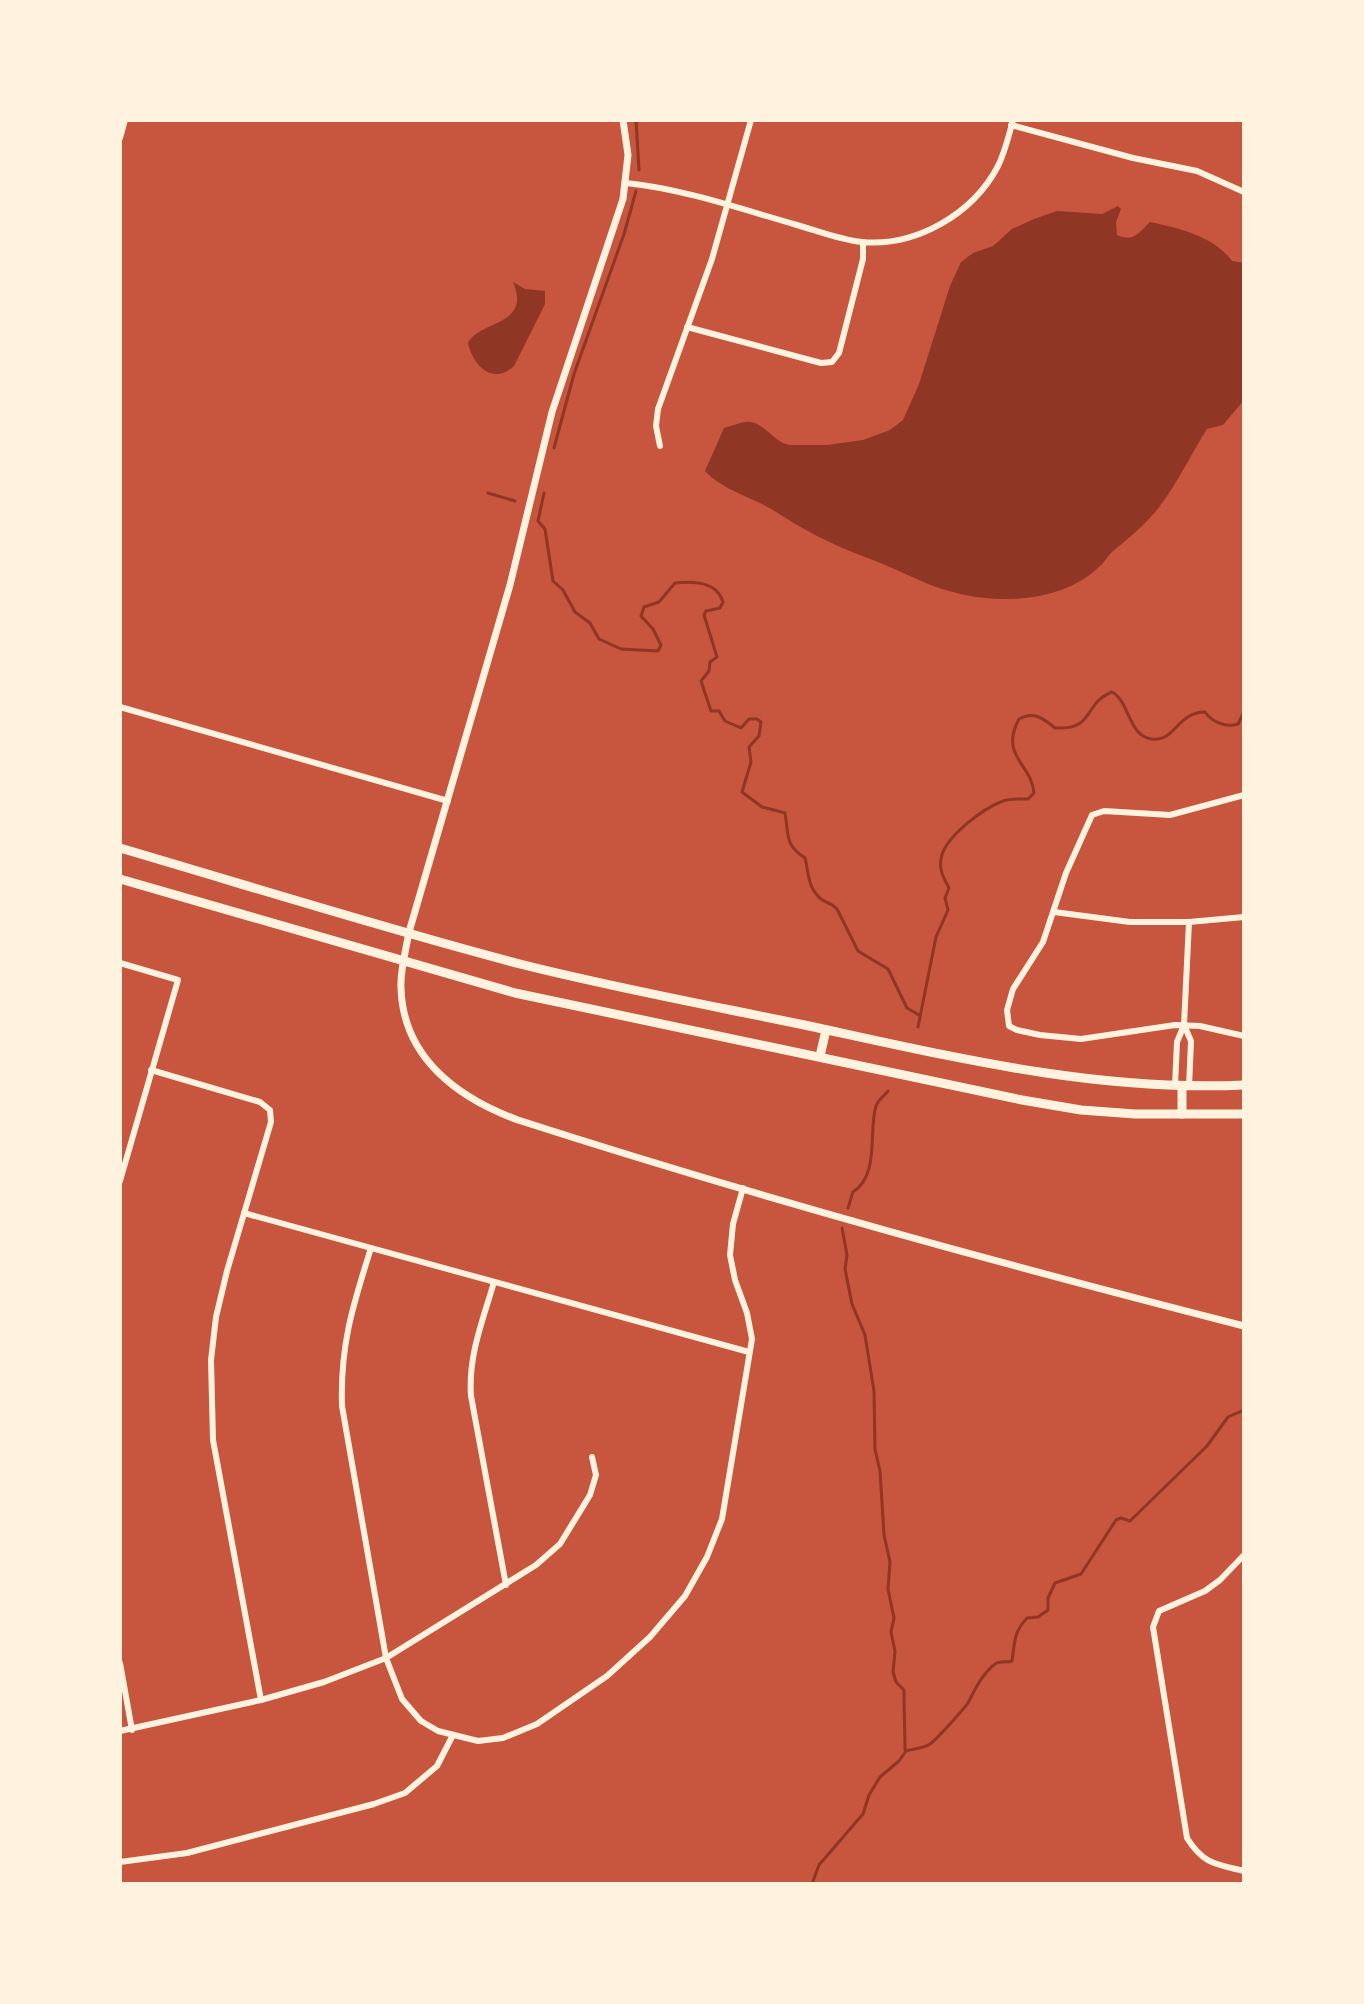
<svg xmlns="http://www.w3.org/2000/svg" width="1364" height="2004" viewBox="0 0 1364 2004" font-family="'Libre Baskerville',serif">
  <rect width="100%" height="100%" fill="#c8553d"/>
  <g fill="#8f3625">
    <path d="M1118,206L1121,209L1116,222L1117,235C1134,243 1139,232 1150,222C1178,228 1214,236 1232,261L1244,263V400L1223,425L1207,429C1190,456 1176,486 1156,511C1143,527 1126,540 1111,553C1107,557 1104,563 1099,567C1061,603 997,605 949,591C920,583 894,567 865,557C832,545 802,529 773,510C752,497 722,490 705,471L724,428C732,426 743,421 750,422C766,424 774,443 790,445H827L863,440L890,430L903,420L919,384L950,286L961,262L973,253L993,246L1012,229L1034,219L1057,211L1102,214Z"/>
    <path d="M513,282L525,289L545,291V304L514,366C492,386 473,365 468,343C480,320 532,326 513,282Z"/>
  </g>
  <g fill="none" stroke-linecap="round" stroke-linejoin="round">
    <g stroke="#8f3625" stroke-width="3">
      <polyline points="636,120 639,170"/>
      <polyline points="554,448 574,374 624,234 636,191"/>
      <polyline points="488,493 515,501"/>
      <path d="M544,493L538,521L545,529L553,581L563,590L575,612L590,623L599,639L621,649L658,651L661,645L653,629L641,616L644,607L659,602L675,583C693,581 717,581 723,602L720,608L706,611L704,615L717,657L710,662L709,671L701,681L711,711H719L725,721L741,728L749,719H757L761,722L759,736L749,747L751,762L742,792L762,807L785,813C789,835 784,844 805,858C809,873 807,887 821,899C826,903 832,903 837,909L858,951L888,969L907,1008L919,1015"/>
      <path d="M918,1027L936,937L948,910L945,898L949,888C944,878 939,871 941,859C944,837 984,808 1003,801C1011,798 1020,799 1028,799L1034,793C1032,764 999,756 1019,719C1034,711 1043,718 1055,728C1096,730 1082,704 1112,692C1130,702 1128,735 1151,739C1175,743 1177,712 1205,712C1212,722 1226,728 1238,724L1244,712"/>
      <path d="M848,1208L853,1192C880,1175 868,1132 876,1106C878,1100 884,1096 888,1091"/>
      <path d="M842,1228L847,1255L845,1269L852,1304L865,1335L874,1391L875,1449L880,1471L884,1535L890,1562L888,1589L894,1618L891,1632L895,1651L893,1672L896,1682L904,1690C904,1710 905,1730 905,1750"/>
      <path d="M812,1884L819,1865L863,1814L869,1795L880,1777L899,1761L906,1751C914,1748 923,1749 930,1744C935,1741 967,1706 969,1701C975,1689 983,1673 995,1664C1000,1660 1007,1663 1012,1661C1015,1643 1013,1633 1027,1618L1038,1617L1048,1610V1598L1055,1583L1081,1574L1116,1520L1121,1518L1130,1521L1207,1446L1228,1417L1244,1410"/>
    </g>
    <g stroke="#fff3e0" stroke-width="6">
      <polyline points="1011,125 1133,158 1197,171 1244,192"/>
      <polyline points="120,138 125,120"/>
      <path d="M626,183C684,189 741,209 797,225C818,231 840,240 862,242C916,247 973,214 998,166C1005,152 1009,135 1013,120"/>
      <polyline points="687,327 821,363 832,362 839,353 863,259 863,242"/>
      <polyline points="660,446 656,426 658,409 712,259 751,120"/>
      <polyline points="120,707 448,801"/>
      <polyline points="1244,795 1170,815 1104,811 1092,815 1066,873 1043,942 1013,989 1007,1010 1009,1026 1017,1030 1040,1035 1081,1039 1175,1025 1200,1026 1244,1036"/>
      <polyline points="1054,912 1130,922 1189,922 1244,917"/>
      <polyline points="120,963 178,980 120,1181"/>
      <polyline points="1184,1025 1189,922"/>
      <polyline points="151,1070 260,1102 270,1110 271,1122 227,1271 216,1317 211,1360 213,1440 261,1700"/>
      <polyline points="1175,1086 1177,1042 1184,1025 1191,1041 1189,1087"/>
      <polyline points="244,1213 749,1352"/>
      <path d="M371,1248C353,1305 340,1345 342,1406L386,1658L402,1699L421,1721L438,1731L478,1741L503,1738L537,1724L607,1676L650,1637L685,1596L707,1557L722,1519L752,1339L747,1313L735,1280L730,1255L733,1224L743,1188"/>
      <path d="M494,1282C483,1320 468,1356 471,1396L506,1585"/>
      <path d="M1244,1555L1220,1580L1205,1591L1159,1611L1153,1627L1187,1838C1203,1864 1216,1864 1244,1871"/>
      <polyline points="120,1663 132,1730"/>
      <polyline points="120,1731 261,1700 324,1682 386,1658 536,1565 560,1544 590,1495 596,1475 592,1457"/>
      <polyline points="120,1862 187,1853 374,1804 405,1793 437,1766 453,1735"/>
    </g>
    <path stroke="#fff3e0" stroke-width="7" d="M623,120L628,155L623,199L552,412L510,585L409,932C406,950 400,970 401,988C403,1058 458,1098 518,1120C757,1197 1001,1264 1244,1326"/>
    <g stroke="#fff3e0" stroke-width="9">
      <path d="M120,848C253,887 386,929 520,964C615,988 713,1006 809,1026C953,1057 1096,1092 1244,1085"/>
      <polyline points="120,879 515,993 1022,1100 1081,1110 1135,1114 1244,1114"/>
      <polyline points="820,1056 826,1030"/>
      <polyline points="1182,1114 1182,1087"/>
    </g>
  </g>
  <rect width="1364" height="2004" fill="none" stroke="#fff3e0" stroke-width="244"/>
</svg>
